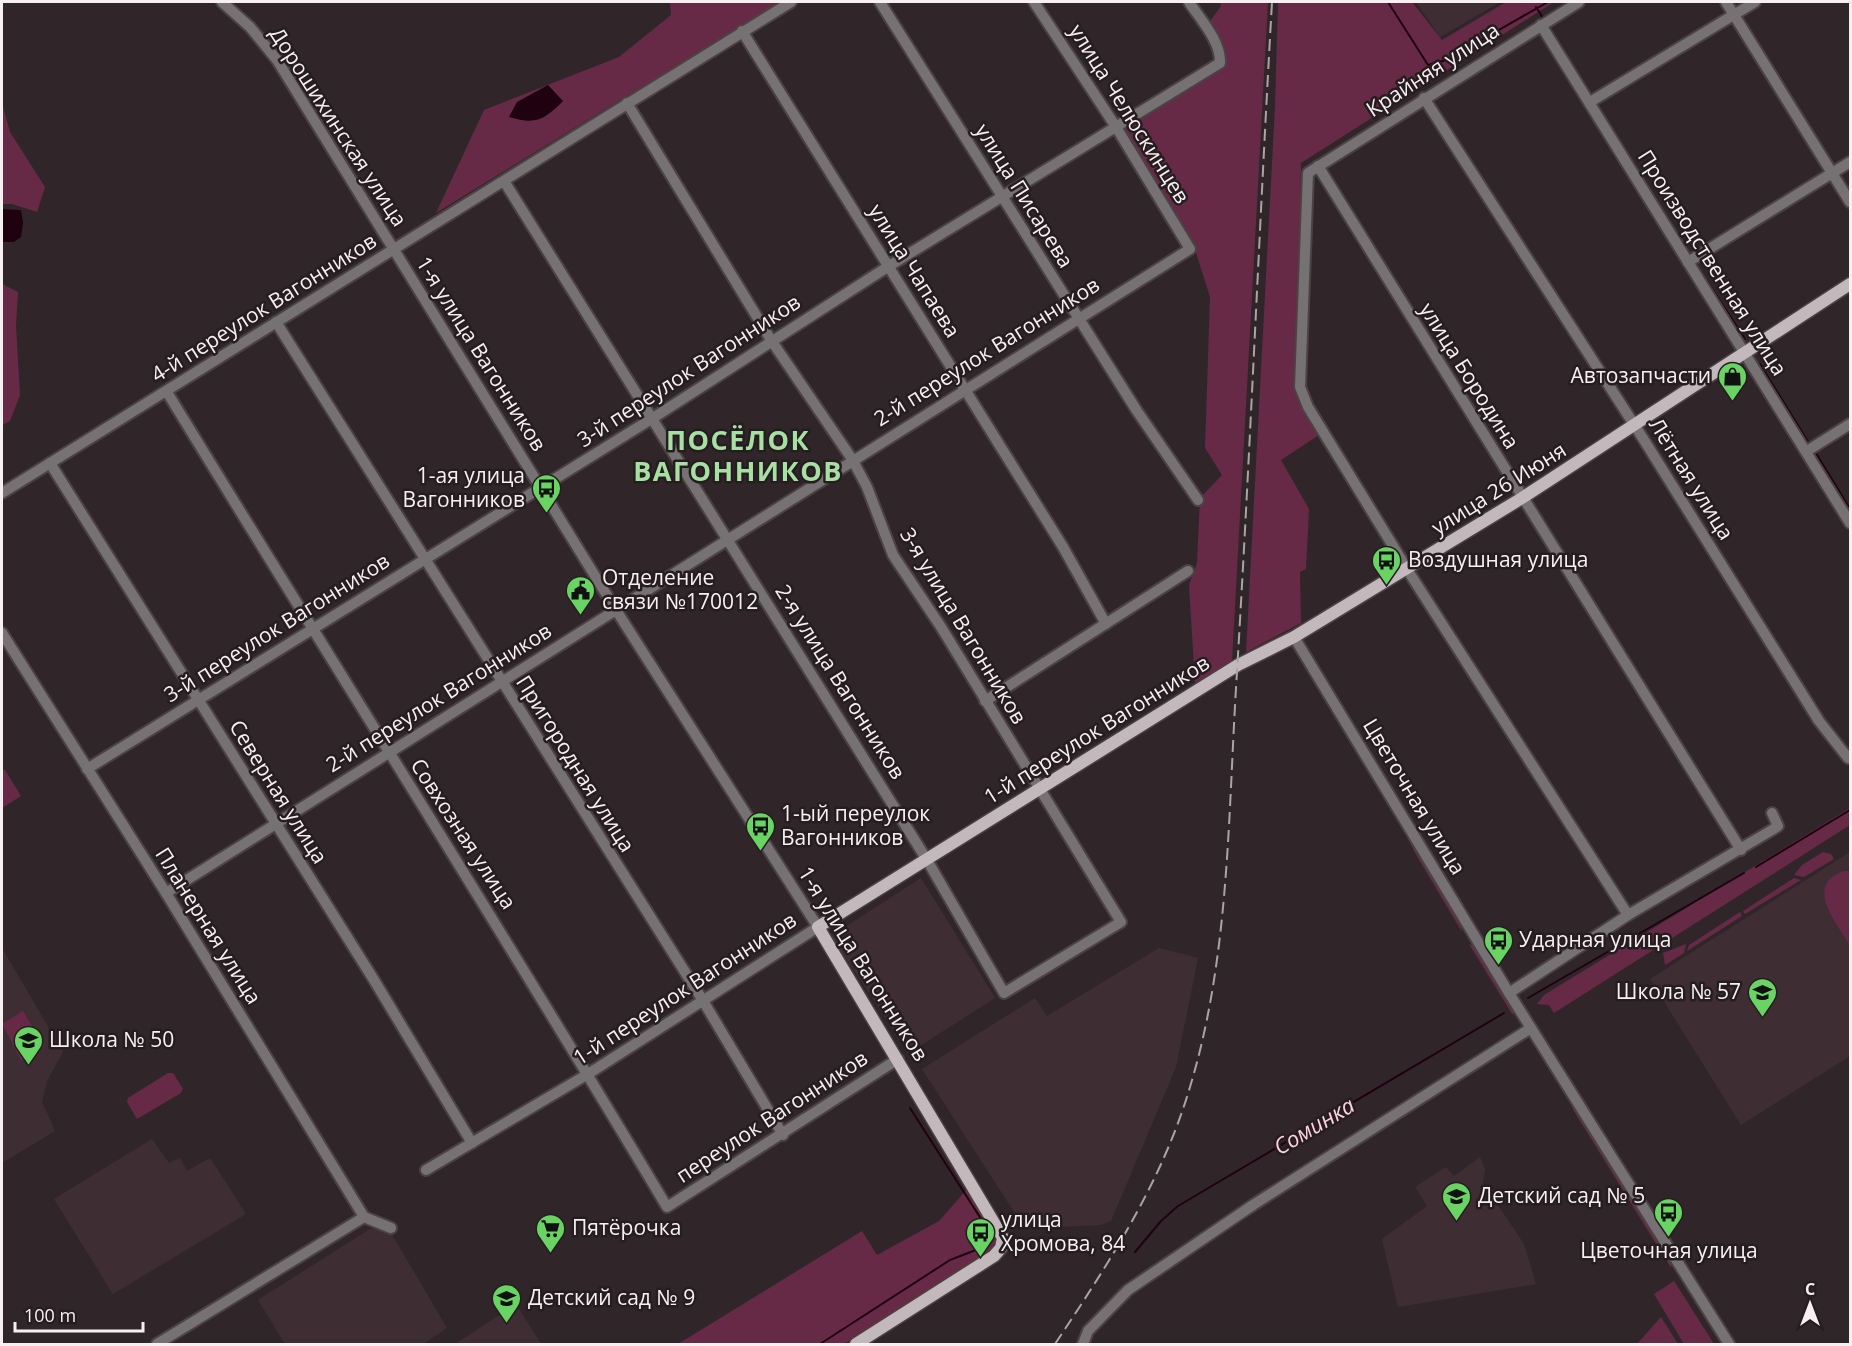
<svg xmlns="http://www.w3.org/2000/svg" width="1852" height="1346" viewBox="0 0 1852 1346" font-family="'Open Sans',sans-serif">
  <rect width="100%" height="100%" fill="#30262a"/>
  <g fill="#3e2e34">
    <polygon points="1416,2 1500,2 1440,37"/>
    <polygon points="1850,852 1850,1056 1741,1125 1650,979"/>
    <polygon points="921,878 995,998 909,1053 831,936"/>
    <polygon points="2,948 63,1052 47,1081 42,1102 55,1131 2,1163"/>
    <polygon points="1159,948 1198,958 1176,1067 1111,1221 1101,1225 1037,1228 1020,1221 922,1069 1035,998 1047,1016"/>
    <polygon points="152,1139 169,1163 180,1158 187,1171 210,1158 246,1214 113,1294 54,1199"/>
    <polygon points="1480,1157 1485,1169 1483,1183 1524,1244 1536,1284 1398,1307 1382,1239 1427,1206 1415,1187 1446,1167 1454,1176"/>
    <polygon points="388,1228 447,1328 423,1344 285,1344 258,1300 370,1229"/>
    <polygon points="516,1304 541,1344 455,1344"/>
  </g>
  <g fill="#662a46">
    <polygon points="670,2 780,2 436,213 484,110 619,57 671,15"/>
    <polygon points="1220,2 1268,2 1232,662 1195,683 1189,585 1197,563 1200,498 1222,475 1205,448 1210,297 1193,243 1120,128 1224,65 1225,54 1208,24 1221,6"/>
    <polygon points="1278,2 1412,2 1442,40 1506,2 1554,2 1301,163 1297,392 1319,435 1281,460 1309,509 1306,569 1300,572 1301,623 1246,652 1275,107"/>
    <polygon points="2,103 10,132 45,187 37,212 12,204 2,204"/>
    <polygon points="2,284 18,292 16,326 20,395 10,421 2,425"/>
    <polygon points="2,770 5,770 21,796 2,808"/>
    <polygon points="1850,808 1850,825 1554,1013 1549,1005 1537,1004 1544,995"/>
    <polygon points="1404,830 1460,923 1462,932 1415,853"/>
    <polygon points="1823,852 1831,854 1834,859 1804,877 1794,875 1802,865"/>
    <path d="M1844,871H1850V945C1837,923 1803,885 1844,871Z"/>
    <polygon points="1794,878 1801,880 1745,914 1743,911"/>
    <polygon points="1740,912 1742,916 1687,951 1689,945"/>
    <polygon points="1469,944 1474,946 1515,1012 1512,1014"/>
    <polygon points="1686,944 1684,953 1665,965 1663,953"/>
    <polygon points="23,1011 44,1046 21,1060 2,1024"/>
    <polygon points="168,1073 173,1073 183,1089 181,1093 137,1119 127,1102 128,1098"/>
    <polygon points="1572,1108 1580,1114 1671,1261 1671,1268"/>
    <polygon points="969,1187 998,1239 987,1254 844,1344 678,1344 862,1231 877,1255 939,1221"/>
    <polygon points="1674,1281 1714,1344 1684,1344 1654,1294"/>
    <polygon points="1661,1317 1678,1344 1637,1344"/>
  </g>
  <g fill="#200110">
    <path d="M548,85L563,101C544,120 536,125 509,117L517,102Z"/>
    <polygon points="2,209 21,210 23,223 21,237 14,242 2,242"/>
  </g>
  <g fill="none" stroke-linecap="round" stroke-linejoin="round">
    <g stroke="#200110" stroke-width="2">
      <polyline points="1388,2 1428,65 1446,60 1548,2"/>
      <polyline points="1536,7 1543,18"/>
      <polyline points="1551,30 1582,81"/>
      <polyline points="1694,261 1745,339"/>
      <polyline points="1760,364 1810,445"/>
      <polyline points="1814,450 1850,509"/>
      <polyline points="1756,867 1850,810"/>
      <polyline points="1528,998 1744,873"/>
      <polyline points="910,1108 992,1236 987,1242"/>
      <polyline points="1135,1252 1161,1221 1178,1206 1504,1013"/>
      <polyline points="820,1344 950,1260 981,1248"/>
    </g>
    <defs>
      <g id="minor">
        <polyline points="222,2 250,27 277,60 616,610 818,927 588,1074 426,1170"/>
        <polyline points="880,2 1137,411 1198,500"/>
        <polyline points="1579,2 1308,173 1300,387 1308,407 1412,577 1628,915"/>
        <polyline points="1726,2 1850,202"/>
        <polyline points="1541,25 1850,523"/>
        <polyline points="742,31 1063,547 1106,624"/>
        <polyline points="1424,98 1644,440 1819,721 1848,758 1850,757"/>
        <polyline points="1590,102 1755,2"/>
        <polyline points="1318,166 1741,850"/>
        <polyline points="504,181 927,860 1004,993 1121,922 941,627 893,555 867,487 852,459 771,340 627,103"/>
        <polyline points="1688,262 1850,162"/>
        <polyline points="276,322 702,999 783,1135"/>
        <path d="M167,392C333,664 504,933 667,1207L898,1059"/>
        <polyline points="1807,451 1850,424"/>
        <polyline points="50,463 374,980 472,1143"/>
        <polyline points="2,493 791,2"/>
        <polyline points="2,633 166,893 358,1207 364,1217 391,1228"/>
        <polyline points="1294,637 1509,993 1729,1344"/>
        <polyline points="985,701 1188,571"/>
        <path d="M87,769L653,418L889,266L1220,63C1221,41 1200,19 1189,2"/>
        <polyline points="166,893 1190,249 1116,127 1034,2"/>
        <polyline points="1509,993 1628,915 1772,830 1778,826 1772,813"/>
        <polyline points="1653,1221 1675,1208"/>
        <polyline points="157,1344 364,1217"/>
        <polyline points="1083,1344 1088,1331 1128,1290 1253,1205 1531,1028"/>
      </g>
      <polyline id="major" points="856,1344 994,1256 1001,1248 1003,1238 818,927 1238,665 1294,637 1522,498 1850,284"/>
    </defs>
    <use href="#minor" stroke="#4c4246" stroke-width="14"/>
    <use href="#major" stroke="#4c4246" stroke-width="15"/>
    <use href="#minor" stroke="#767173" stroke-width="10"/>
    <use href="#major" stroke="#c3b9bd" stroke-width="12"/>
    <path stroke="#aba4a6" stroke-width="2" stroke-dasharray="12 6" stroke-linecap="butt" d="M1055,1344C1109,1263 1162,1182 1190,1087C1229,958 1228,822 1236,688C1250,459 1259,230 1272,2"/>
  </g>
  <defs>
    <symbol id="shop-pin" viewBox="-11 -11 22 30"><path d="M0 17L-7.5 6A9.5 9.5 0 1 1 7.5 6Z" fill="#69d464" stroke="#261d20"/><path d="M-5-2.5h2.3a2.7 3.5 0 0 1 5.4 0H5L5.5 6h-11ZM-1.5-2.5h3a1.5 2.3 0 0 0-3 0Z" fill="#111"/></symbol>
    <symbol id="bus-pin" viewBox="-11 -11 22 30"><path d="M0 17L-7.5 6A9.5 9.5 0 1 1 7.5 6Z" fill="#69d464" stroke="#261d20"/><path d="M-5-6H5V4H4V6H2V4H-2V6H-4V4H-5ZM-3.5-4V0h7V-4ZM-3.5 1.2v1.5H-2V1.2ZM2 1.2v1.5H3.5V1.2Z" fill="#111"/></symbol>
    <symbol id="civic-pin" viewBox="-11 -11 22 30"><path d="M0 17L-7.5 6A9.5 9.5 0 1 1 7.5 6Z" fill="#69d464" stroke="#261d20"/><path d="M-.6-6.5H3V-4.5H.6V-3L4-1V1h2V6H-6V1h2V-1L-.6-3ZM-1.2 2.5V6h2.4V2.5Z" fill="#111"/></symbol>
    <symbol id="school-pin" viewBox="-11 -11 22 30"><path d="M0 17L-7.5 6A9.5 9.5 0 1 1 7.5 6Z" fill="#69d464" stroke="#261d20"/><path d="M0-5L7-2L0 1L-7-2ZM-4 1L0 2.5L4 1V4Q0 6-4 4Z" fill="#111"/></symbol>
    <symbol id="supermarket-pin" viewBox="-11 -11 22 30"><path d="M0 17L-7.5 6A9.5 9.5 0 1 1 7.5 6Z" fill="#69d464" stroke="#261d20"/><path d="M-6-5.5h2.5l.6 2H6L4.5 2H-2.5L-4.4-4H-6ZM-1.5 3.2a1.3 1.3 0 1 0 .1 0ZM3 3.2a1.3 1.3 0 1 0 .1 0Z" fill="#111"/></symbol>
  </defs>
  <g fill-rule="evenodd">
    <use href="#shop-pin" x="1716" y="360" width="33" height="45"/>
    <use href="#bus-pin" x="530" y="472" width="33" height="45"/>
    <use href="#bus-pin" x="1370" y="544" width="33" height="45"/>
    <use href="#civic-pin" x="564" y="574" width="33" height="45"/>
    <use href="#bus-pin" x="744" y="810" width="33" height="45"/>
    <use href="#bus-pin" x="1482" y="924" width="33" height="45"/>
    <use href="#school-pin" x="1746" y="976" width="33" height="45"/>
    <use href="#school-pin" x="12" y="1024" width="33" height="45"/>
    <use href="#school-pin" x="1440" y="1180" width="33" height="45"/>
    <use href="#bus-pin" x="1652" y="1196" width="33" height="45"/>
    <use href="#supermarket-pin" x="534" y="1212" width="33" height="45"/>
    <use href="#bus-pin" x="964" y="1216" width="33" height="45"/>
    <use href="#school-pin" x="490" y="1282" width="33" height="45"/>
  </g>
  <g text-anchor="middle" stroke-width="5" stroke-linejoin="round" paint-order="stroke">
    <g font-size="21" fill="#f6f0f2" stroke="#261d20">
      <text transform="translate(1433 70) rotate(-33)" y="7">Крайняя улица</text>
      <text transform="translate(1129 114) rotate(58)" y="7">улица Челюскинцев</text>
      <text transform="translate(338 127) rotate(57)" y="7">Дорошихинская улица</text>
      <text transform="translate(1024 196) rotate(58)" y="7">улица Писарева</text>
      <text transform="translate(1712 263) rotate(58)" y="7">Производственная улица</text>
      <text transform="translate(914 271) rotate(58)" y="7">улица Чапаева</text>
      <text transform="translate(264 308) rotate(-32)" y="7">4-й переулок Вагонников</text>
      <text transform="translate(987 352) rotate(-32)" y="7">2-й переулок Вагонников</text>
      <text transform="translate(481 354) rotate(58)" y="7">1-я улица Вагонников</text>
      <text transform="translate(689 371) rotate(-33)" y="7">3-й переулок Вагонников</text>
      <text transform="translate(1469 376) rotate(58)" y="7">улица Бородина</text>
      <text transform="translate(1691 479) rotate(58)" y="7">Лётная улица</text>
      <text transform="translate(1499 489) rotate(-32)" y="7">улица 26 Июня</text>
      <text transform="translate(963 626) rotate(59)" y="7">3-я улица Вагонников</text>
      <text transform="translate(277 628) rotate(-32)" y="7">3-й переулок Вагонников</text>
      <text transform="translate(840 682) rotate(58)" y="7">2-я улица Вагонников</text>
      <text transform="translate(439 698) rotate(-32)" y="7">2-й переулок Вагонников</text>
      <text transform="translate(1097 730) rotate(-32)" y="7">1-й переулок Вагонников</text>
      <text transform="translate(575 764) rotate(58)" y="7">Пригородная улица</text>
      <text transform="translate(278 792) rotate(58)" y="7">Северная улица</text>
      <text transform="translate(1414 797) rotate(59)" y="7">Цветочная улица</text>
      <text transform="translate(463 834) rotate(57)" y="7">Совхозная улица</text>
      <text transform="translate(208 926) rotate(58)" y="7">Планерная улица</text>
      <text transform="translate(863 964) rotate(58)" y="7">1-я улица Вагонников</text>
      <text transform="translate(685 989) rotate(-33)" y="7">1-й переулок Вагонников</text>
      <text transform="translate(772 1117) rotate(-33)" y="7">переулок Вагонников</text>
    </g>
    <g font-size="21" fill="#f6f0f2" stroke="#261d20" text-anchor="start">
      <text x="1711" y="383" text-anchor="end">Автозапчасти</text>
      <text x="525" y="483" text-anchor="end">1-ая улица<tspan x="525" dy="24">Вагонников</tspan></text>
      <text x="1408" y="567">Воздушная улица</text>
      <text x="602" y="585">Отделение<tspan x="602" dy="24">связи №170012</tspan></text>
      <text x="781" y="821">1-ый переулок<tspan x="781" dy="24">Вагонников</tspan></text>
      <text x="1519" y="947">Ударная улица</text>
      <text x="1741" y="999" text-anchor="end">Школа № 57</text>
      <text x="49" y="1047">Школа № 50</text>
      <text x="1478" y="1203">Детский сад № 5</text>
      <text x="1001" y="1227">улица<tspan x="1001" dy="24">Хромова, 84</tspan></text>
      <text x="572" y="1235">Пятёрочка</text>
      <text x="1669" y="1258" text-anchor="middle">Цветочная улица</text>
      <text x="528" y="1305">Детский сад № 9</text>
    </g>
    <g font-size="22" font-style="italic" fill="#fed2e3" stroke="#261d20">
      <text transform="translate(1314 1126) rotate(-31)" y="8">Соминка</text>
    </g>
    <g font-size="27" font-weight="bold" letter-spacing="1.5" fill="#a8dfa3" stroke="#261d20">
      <text x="738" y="450">ПОСЁЛОК<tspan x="738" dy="31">ВАГОННИКОВ</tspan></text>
    </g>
  </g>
  <rect width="1852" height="1346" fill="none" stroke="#f6f0f2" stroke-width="6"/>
  <g transform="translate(1810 1304)" stroke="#261d20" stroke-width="4.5" paint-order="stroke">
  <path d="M0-4.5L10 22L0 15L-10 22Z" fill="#f6f0f2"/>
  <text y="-9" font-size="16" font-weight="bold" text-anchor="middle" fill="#f6f0f2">С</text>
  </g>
  <path d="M15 1322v9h128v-9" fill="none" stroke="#f6f0f2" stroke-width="3"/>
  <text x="24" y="1322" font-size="18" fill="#f6f0f2" stroke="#261d20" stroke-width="4.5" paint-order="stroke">100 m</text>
</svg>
